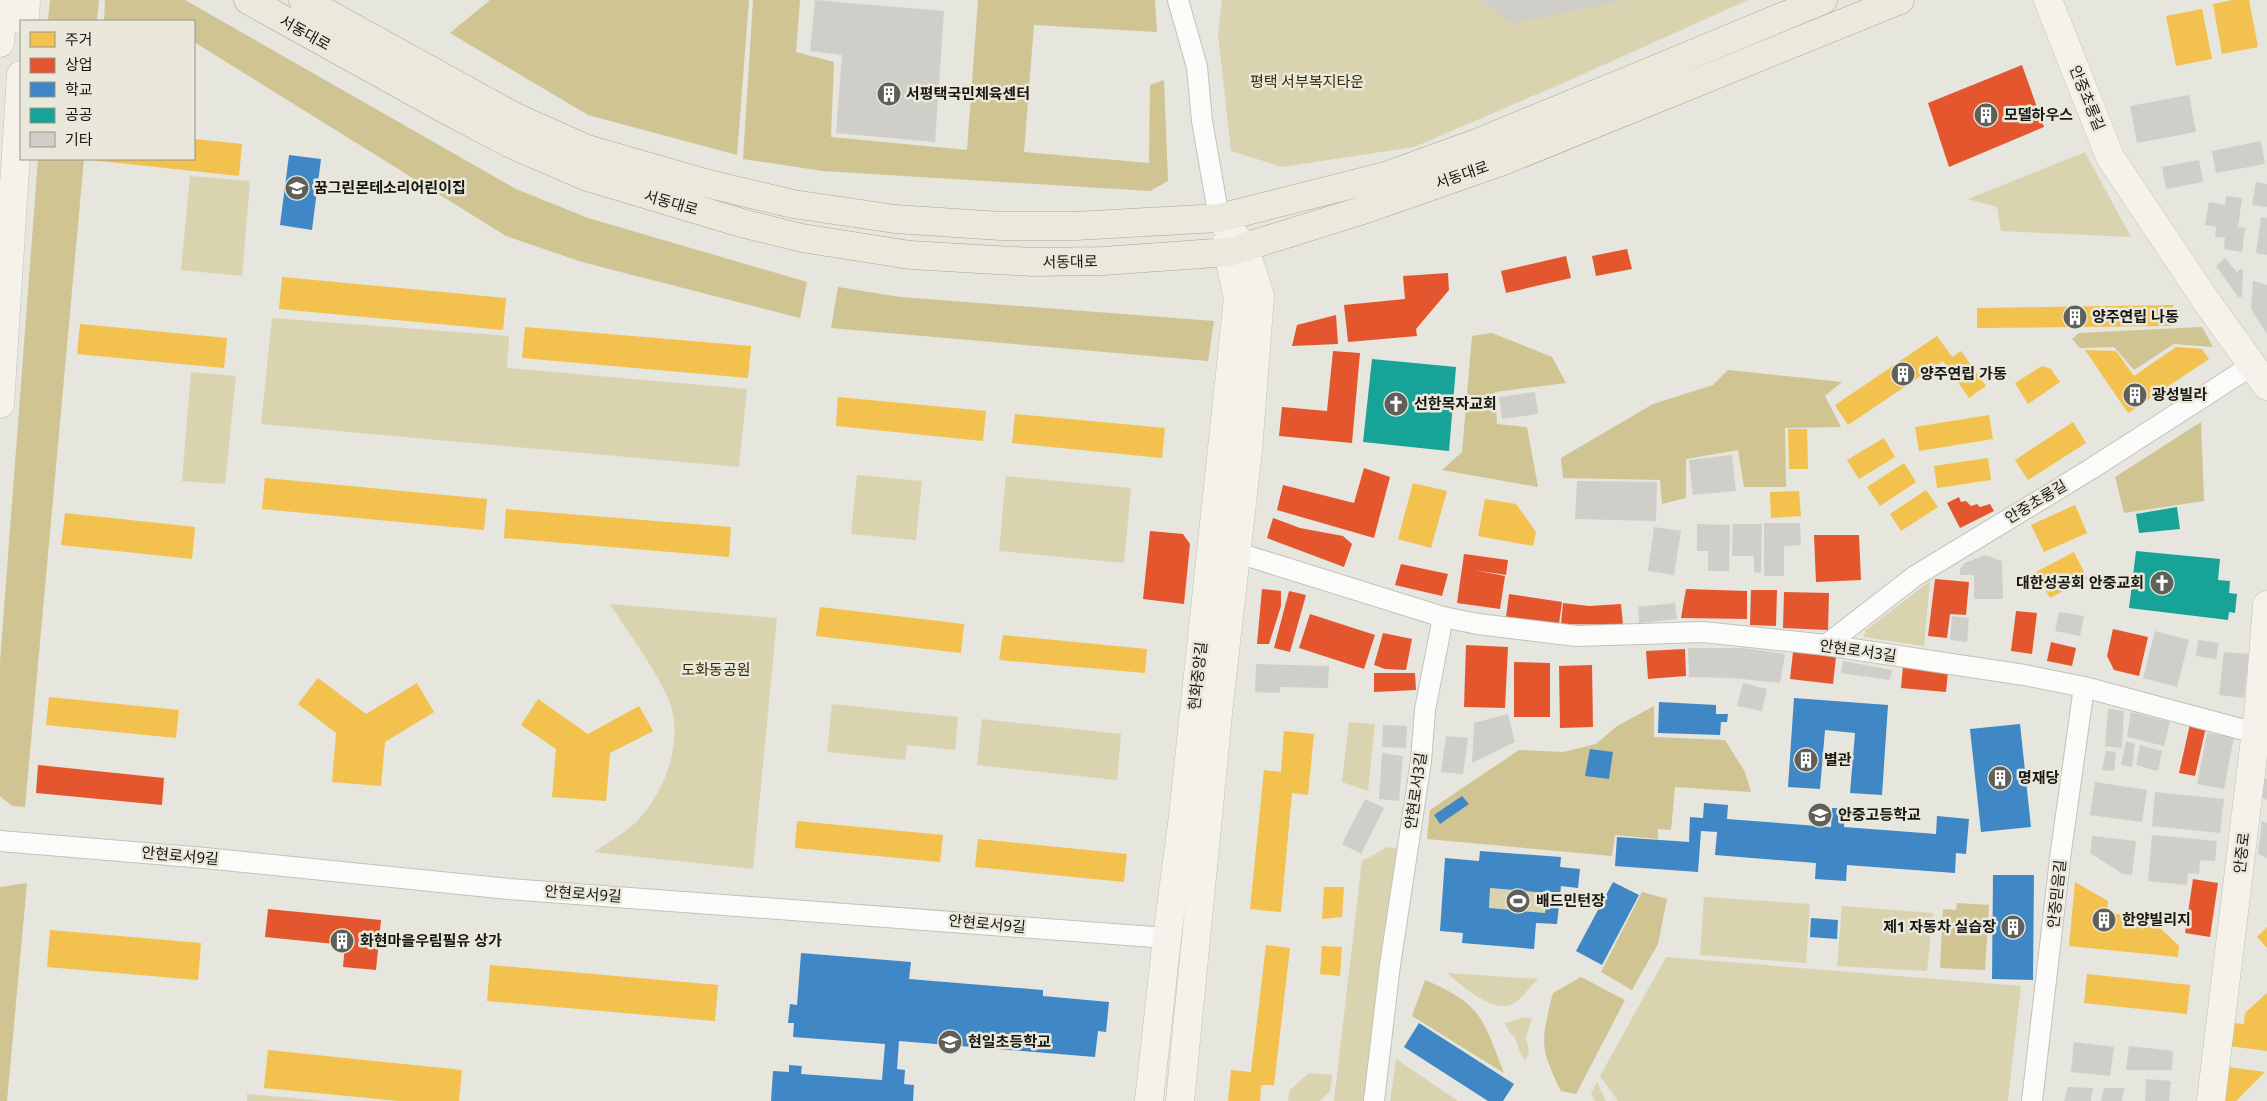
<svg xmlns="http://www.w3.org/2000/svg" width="2267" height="1101" viewBox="0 0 2267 1101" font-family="'Noto Sans','Noto Sans KR',sans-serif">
  <rect width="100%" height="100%" fill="#e6e5de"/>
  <g fill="#dad3af">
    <polygon points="1222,0 1748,0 1561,84 1414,147 1282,167 1231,151 1218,34"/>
    <polygon points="2085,152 2131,237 2001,231 1997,207 1968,199"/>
    <polygon points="190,176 250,181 242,276 181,270"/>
    <polygon points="272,318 509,336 507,368 747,389 739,467 261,424"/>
    <polygon points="191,372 236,376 225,484 182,481"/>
    <polygon points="857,475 922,481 916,540 851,534"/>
    <polygon points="1006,476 1131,488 1124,563 999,551"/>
    <polygon points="1930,581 1924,646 1864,637 1865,631"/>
    <path d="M610,604L777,618L753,869L594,852C608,842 629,831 640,818C667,787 685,737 668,698C653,665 629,634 610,604Z"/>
    <polygon points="832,704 958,717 955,750 907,745 905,760 827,752"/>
    <polygon points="982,719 1121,734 1117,780 977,765"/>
    <polygon points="1349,722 1375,724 1368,791 1342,782"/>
    <polygon points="1388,847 1399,849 1365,1101 1334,1101 1362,861"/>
    <polygon points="1490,888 1548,893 1545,913 1489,908"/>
    <polygon points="1704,897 1810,904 1806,963 1700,955"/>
    <polygon points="1842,906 1933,913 1927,971 1837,966"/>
    <polygon points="1666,957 2021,986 2008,1101 1618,1101 1600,1076"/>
    <path d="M1447,973L1538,979C1531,986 1524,995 1516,1002C1496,1017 1461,985 1447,973Z"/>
    <path d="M1525,1017L1532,1019L1526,1037L1529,1052L1525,1060C1519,1053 1519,1048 1516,1040C1513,1034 1507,1031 1505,1023Z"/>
    <polygon points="1396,1059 1458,1101 1390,1101"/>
    <polygon points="1309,1073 1332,1075 1330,1091 1320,1101 1288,1101 1290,1090"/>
    <polygon points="1597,1082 1606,1101 1595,1101 1591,1093"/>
    <polygon points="247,1094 327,1101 247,1101"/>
  </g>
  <g fill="#cfc492">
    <polygon points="50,0 99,0 97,21 48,21"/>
    <polygon points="105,0 185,0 516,189 588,218 807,282 800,318 582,262 506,236 194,42 194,21 104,21"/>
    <polygon points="490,0 749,0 737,155 588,115 450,33"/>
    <polygon points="753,0 800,0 796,52 834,62 831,137 967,150 978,0 1155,0 1157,32 1034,25 1024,152 1149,163 1150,85 1164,80 1168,181 1150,191 823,171 743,159"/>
    <polygon points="38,159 84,159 25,807 12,806 0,796 0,662"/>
    <polygon points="838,287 900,297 1214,321 1208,361 831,328"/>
    <polygon points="2202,327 2213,347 2174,344 2134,370 2114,347 2080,348 2072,339 2079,333"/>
    <polygon points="1492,333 1552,357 1566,383 1495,392 1497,424 1527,427 1538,487 1442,470 1462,452 1472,336"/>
    <polygon points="1728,370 1842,382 1825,396 1841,427 1785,428 1786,487 1744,487 1738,450 1686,459 1686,498 1662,504 1660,480 1563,478 1561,458 1653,404 1713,385"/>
    <polygon points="2201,422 2204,501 2124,513 2115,477"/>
    <polygon points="1654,706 1654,737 1725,740 1745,772 1751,792 1675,787 1671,830 1658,829 1658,839 1615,835 1612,856 1427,839 1430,810 1519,750 1563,752 1596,744 1617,726"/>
    <polygon points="27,883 7,1101 0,1101 0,887"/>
    <polygon points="1642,892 1667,899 1658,944 1632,990 1601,972"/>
    <polygon points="1957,903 1989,905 1985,970 1940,968 1943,909 1956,910"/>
    <path d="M1581,977L1625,1000L1576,1094L1561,1091C1539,1046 1541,1041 1553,993Z"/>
    <path d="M1425,980C1482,1004 1483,1019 1504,1073L1412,1016Z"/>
  </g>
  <g fill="#f2c14e">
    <polygon points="2232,0 2249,0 2258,47 2222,54 2213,4"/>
    <polygon points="2202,9 2212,59 2176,66 2166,16"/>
    <polygon points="194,139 242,144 239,176 91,160 194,159"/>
    <polygon points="282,277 506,298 503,330 279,309"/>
    <polygon points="2173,305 2173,326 1977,328 1977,308"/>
    <polygon points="80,324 227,338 224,368 77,354"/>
    <polygon points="525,327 751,346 748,378 522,358"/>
    <polygon points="1937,336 1952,357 1961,351 1986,386 1969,398 1943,361 1848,425 1835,405"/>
    <polygon points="2176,347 2202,349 2209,359 2128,413 2085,350 2116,351 2134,376"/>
    <polygon points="2042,366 2051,369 2060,382 2028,404 2015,383"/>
    <polygon points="838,397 986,411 983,441 836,426"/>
    <polygon points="1015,414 1165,428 1162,458 1012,443"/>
    <polygon points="1989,415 1993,439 1919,451 1915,427"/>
    <polygon points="2073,422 2086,443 2028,480 2015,460"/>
    <polygon points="1788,429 1807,429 1808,469 1789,469"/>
    <polygon points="1884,438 1895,457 1859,479 1847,460"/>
    <polygon points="1988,458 1991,480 1937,488 1934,466"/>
    <polygon points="1904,463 1916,482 1880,506 1867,487"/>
    <polygon points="265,478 487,499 484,530 262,509"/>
    <polygon points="1413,483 1447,491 1431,548 1398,539"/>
    <polygon points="1926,490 1938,507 1901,531 1890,514"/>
    <polygon points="1799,491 1801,516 1771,518 1770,492"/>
    <polygon points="1485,499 1516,504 1536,532 1533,546 1478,536"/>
    <polygon points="2075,505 2087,533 2044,552 2031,525"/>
    <polygon points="506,509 731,527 729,557 504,538"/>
    <polygon points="65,513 195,527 192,559 61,545"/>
    <polygon points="2074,552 2087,578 2050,598 2036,572"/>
    <polygon points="820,607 964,624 961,653 816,636"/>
    <polygon points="1003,635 1147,649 1145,673 999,660"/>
    <polygon points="318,678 366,714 417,683 434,712 385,742 381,786 332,782 336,733 298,704"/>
    <polygon points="49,697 179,710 176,738 46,725"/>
    <polygon points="538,699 588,734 639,706 653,731 610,753 606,801 552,797 556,749 521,725"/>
    <polygon points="1284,731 1314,734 1308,795 1292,793 1281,912 1250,909 1264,770 1281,772"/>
    <polygon points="797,821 943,835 940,862 795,848"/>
    <polygon points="978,839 1127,854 1124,882 975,867"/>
    <polygon points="2075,882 2108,901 2107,913 2137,916 2136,923 2158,926 2179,946 2178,957 2069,946"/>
    <polygon points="1324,887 1344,887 1342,917 1322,919"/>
    <polygon points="2267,927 2267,948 2257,937"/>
    <polygon points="50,930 201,943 198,980 47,967"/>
    <polygon points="1266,945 1290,948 1274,1085 1261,1085 1260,1101 1228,1101 1231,1070 1251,1072"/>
    <polygon points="1322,946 1342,947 1340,976 1320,974"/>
    <polygon points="490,965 718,985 715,1021 487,1001"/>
    <polygon points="2087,974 2190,985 2187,1014 2084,1003"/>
    <polygon points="2267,993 2267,1051 2229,1046 2233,1023 2244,1024 2245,1013"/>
    <polygon points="268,1050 462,1070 459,1101 399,1101 264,1088"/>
    <polygon points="2228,1067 2265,1072 2236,1101 2223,1101"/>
  </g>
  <g fill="#e4572e">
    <polygon points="2022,65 2044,127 1949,167 1928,103"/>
    <polygon points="1627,249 1632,269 1596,276 1592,256"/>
    <polygon points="1566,256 1571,278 1506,293 1501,271"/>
    <polygon points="1448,273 1449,290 1416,329 1417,336 1348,342 1344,305 1405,299 1403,276"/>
    <polygon points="1336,315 1338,344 1292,346 1297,325"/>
    <polygon points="1333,351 1360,353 1352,443 1279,436 1282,407 1327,411"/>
    <polygon points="1364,468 1390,477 1374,538 1277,510 1283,485 1354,503"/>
    <polygon points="1959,497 1961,502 1966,501 1971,506 1977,504 1980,507 1990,504 1994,511 1960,528 1947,503"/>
    <polygon points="1273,518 1300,528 1343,536 1352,544 1344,567 1267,538"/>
    <polygon points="1150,531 1183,534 1190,544 1184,604 1143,599"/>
    <polygon points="1814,535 1859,535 1861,580 1816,582"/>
    <polygon points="1464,554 1508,560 1506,575 1474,570 1505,576 1500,609 1457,603"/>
    <polygon points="1401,564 1448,574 1442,596 1395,585"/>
    <polygon points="1935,579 1969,582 1966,615 1950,614 1947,638 1928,636"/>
    <polygon points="1262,589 1281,591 1281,606 1269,644 1257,644"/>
    <polygon points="1686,589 1747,591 1747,619 1681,618"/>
    <polygon points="1751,590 1777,590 1776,626 1750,625"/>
    <polygon points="1289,591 1306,595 1290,652 1274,648"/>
    <polygon points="1784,592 1829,593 1828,630 1783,628"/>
    <polygon points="1509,594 1562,602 1559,624 1506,617"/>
    <polygon points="1563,603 1589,606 1621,604 1623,625 1561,624"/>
    <polygon points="2016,611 2037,613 2032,654 2011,651"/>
    <polygon points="1310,614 1375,635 1364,669 1299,648"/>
    <polygon points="2113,629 2148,637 2139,676 2114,670 2107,656"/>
    <polygon points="1383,633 1412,639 1406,670 1385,669 1374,665"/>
    <polygon points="2051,642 2076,648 2072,666 2047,661"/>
    <polygon points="1466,645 1508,647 1505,708 1464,707"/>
    <polygon points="1685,649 1686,676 1648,679 1646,651"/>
    <polygon points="1793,652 1836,657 1833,684 1790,679"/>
    <polygon points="1514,662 1550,663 1550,717 1514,717"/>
    <polygon points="1592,665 1593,727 1560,728 1559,666"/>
    <polygon points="1903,666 1948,671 1946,692 1901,688"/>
    <polygon points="1374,673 1415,673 1416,690 1374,692"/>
    <polygon points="2190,724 2206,727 2195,776 2179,773"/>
    <polygon points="38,765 164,778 162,805 36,793"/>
    <polygon points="2193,879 2218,883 2210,937 2185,933"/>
    <polygon points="268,909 381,920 376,970 343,967 345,945 265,937"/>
  </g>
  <g fill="#3f88c5" fill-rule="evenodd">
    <polygon points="289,155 321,159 312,230 280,225"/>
    <polygon points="1794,698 1888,705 1882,795 1850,793 1855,733 1825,730 1820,789 1788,787"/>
    <polygon points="1659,702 1716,705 1716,714 1728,714 1727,722 1721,722 1720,735 1658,733"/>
    <polygon points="2020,724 2031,827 1981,832 1970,729"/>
    <polygon points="1590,749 1613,752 1609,779 1585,776"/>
    <polygon points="1462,796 1469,804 1440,824 1434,815"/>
    <polygon points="1704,803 1728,805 1727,819 1831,827 1832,808 1845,808 1844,827 1936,834 1937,816 1969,819 1966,854 1956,853 1955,873 1847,865 1846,881 1815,879 1816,863 1715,855 1717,832 1701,831 1698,872 1615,866 1617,837 1689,842 1690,817 1703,818"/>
    <path d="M1480,851L1561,857L1560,867L1580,869L1578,888L1561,886L1557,924L1536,923L1534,949L1462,943L1463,933L1440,931L1445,858L1479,861ZM1490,888L1548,893L1545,913L1489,908Z"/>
    <polygon points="1993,875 2034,875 2033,980 1992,979"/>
    <polygon points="1613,882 1639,895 1602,965 1576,951"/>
    <polygon points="1811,918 1838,920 1837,939 1810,937"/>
    <polygon points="801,953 911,962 909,979 1043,990 1043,996 1109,1002 1106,1032 1098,1031 1095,1057 899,1041 897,1069 905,1070 904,1084 914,1085 913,1101 771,1101 773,1071 789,1072 789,1065 802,1066 801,1074 882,1080 885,1044 793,1037 794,1023 788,1023 790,1004 797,1005"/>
    <polygon points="1419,1023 1514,1084 1503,1101 1488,1101 1404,1047"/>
  </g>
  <g fill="#17a398">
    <polygon points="1372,359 1456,367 1449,451 1363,442"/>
    <polygon points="2177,507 2180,529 2139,533 2136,514"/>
    <polygon points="2136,551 2220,559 2218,580 2230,581 2229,593 2237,594 2235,613 2229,612 2228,620 2129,608"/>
  </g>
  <g fill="#cfcec9">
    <polygon points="815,0 944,11 935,142 836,133 842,55 810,51"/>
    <polygon points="1481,0 1620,0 1620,1 1512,24"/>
    <polygon points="2189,95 2196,132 2137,143 2130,106"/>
    <polygon points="2261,141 2265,164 2216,173 2212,151"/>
    <polygon points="2199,160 2203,182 2166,189 2162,167"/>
    <polygon points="2256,182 2267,184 2267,207 2252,205"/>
    <polygon points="2226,196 2242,198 2238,227 2245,228 2242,252 2224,249 2225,238 2215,237 2216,227 2205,225 2209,202 2225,205"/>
    <polygon points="2261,217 2267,218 2267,255 2256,253"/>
    <polygon points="2225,258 2237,272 2243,268 2242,297 2238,297 2216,266"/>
    <polygon points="2253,281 2267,285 2267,334 2251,309"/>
    <polygon points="1535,392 1538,414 1502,419 1499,397"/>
    <polygon points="1732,455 1736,491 1693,495 1689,460"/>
    <polygon points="1577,481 1657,482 1656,521 1575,519"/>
    <polygon points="1764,523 1800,523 1801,545 1784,546 1784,576 1764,576"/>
    <polygon points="1697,524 1730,525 1729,571 1708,571 1708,551 1697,551"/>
    <polygon points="1733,524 1762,524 1761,573 1754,572 1754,556 1732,556"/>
    <polygon points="1654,527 1681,531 1674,575 1648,571"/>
    <polygon points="1984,555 2002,561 2003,599 1974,599 1974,575 1960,575 1960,569 1965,563"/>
    <polygon points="1675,603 1677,619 1639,623 1638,607"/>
    <polygon points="2059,612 2084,616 2080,636 2055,631"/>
    <polygon points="1952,616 1969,618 1967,642 1950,640"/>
    <polygon points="2155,631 2189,640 2177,687 2143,678"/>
    <polygon points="2198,640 2219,643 2216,659 2196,656"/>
    <polygon points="1688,648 1744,648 1785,654 1780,683 1732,678 1689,677"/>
    <polygon points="2224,652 2249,654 2244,698 2219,695"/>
    <polygon points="1843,661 1892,670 1890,680 1841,673"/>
    <polygon points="1256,664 1329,666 1328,688 1280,687 1280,693 1255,692"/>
    <polygon points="1743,683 1767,689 1762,711 1737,706"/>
    <polygon points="2108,709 2124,711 2122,748 2105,746"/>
    <polygon points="2131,712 2170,722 2164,746 2127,737"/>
    <polygon points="1508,714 1515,742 1472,763 1474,723"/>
    <polygon points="1383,725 1407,726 1406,748 1382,747"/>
    <polygon points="2207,733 2234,737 2224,789 2197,784"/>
    <polygon points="1446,736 1468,738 1463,774 1441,772"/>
    <polygon points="2126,741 2135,744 2132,767 2121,765"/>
    <polygon points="2140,745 2162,751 2158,771 2136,765"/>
    <polygon points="2106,751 2116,752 2114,771 2102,770"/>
    <polygon points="1382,753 1403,756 1399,801 1379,799"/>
    <polygon points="2265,778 2267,779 2267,800 2259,796"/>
    <polygon points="2095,782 2147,790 2142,822 2090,815"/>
    <polygon points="2155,792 2224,799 2220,833 2152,826"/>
    <polygon points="1365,799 1384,808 1361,854 1342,844"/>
    <polygon points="2262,821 2267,823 2267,858 2258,854"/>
    <polygon points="2152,835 2217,841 2215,861 2200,860 2199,874 2188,873 2187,885 2148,881"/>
    <polygon points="2092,836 2136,841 2132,875 2123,874 2090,853"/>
    <polygon points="2074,1042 2114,1047 2110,1076 2071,1072"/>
    <polygon points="2129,1046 2173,1051 2172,1070 2126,1070"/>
    <polygon points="2146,1079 2171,1081 2169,1101 2145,1101"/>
    <polygon points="2068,1087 2093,1088 2091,1101 2064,1101"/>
    <polygon points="2104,1088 2124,1088 2122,1101 2101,1101"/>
  </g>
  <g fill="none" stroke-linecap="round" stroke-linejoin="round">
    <defs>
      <g id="street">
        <polyline points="1178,0 1197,67 1202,121 1219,218"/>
        <polyline points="1228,541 1238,553 1443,617 1478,624 1577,636 1703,632 1826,645 2024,675 2084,687 2267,736"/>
        <polyline points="1826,645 1915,576 2091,469 2251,366"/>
        <polyline points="0,841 205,858 509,889 1167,938"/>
        <polyline points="1374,1101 1390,965 1421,761 1425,710 1443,617"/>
        <polyline points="2032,1101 2061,851 2084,687"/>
      </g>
      <g id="secondary">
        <polyline points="2048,0 2110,157 2207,302 2267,386"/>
        <polyline points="25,21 26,0"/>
        <polyline points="0,43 4,0"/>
        <polyline points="0,404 21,75"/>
        <polyline points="1149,1101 1167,938 1183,816 1238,298 1226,244"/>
        <polyline points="1180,1101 1219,704 1248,450 1260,296 1244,246 1219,218"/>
        <polyline points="2211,1101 2259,706 2267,605"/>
      </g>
      <g id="primary">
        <polyline points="248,0 441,107 511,144 585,176 745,224 802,238 910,255 1032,262 1103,261 1229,252 1360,211 1503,161 1900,0"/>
        <polyline points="303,0 515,117 587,149 701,182 793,204 895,219 1001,226 1075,226 1219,218 1389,175 1477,143 1823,0"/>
      </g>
    </defs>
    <use href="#street" stroke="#c2c2bc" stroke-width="22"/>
    <use href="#secondary" stroke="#c2c2bc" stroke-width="29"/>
    <use href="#primary" stroke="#aca78f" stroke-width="29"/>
    <use href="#street" stroke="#fbfbfa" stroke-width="20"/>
    <use href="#secondary" stroke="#f4f2eb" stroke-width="28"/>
    <use href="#primary" stroke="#ece9dc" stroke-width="28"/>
  </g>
  <defs>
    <symbol id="building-disc" viewBox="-11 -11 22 22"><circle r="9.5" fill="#60605a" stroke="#eae8db"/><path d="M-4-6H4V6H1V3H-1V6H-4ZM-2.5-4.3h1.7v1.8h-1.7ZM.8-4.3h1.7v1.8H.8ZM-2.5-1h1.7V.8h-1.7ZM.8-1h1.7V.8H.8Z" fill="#fff"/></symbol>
    <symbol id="school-disc" viewBox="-11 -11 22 22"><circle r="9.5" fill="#60605a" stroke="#eae8db"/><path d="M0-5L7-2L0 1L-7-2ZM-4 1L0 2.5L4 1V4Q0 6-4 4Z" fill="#fff"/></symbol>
    <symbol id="church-disc" viewBox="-11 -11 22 22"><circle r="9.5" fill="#60605a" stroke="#eae8db"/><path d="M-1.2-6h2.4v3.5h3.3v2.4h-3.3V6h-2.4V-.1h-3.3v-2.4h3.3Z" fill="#fff"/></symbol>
    <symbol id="stadium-disc" viewBox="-11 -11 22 22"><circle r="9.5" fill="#60605a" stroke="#eae8db"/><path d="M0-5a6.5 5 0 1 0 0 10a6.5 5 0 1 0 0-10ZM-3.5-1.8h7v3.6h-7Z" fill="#fff"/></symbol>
  </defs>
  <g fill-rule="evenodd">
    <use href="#building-disc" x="875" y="80" width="28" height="28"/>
    <use href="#building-disc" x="1972" y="101" width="28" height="28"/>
    <use href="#school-disc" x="283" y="174" width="28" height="28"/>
    <use href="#building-disc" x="2061" y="303" width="28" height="28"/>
    <use href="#building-disc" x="1889" y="360" width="28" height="28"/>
    <use href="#building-disc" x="2121" y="381" width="28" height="28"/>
    <use href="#church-disc" x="1382" y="390" width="28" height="28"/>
    <use href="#church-disc" x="2148" y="569" width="28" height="28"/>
    <use href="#building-disc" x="1792" y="746" width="28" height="28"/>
    <use href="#building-disc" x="1986" y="764" width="28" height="28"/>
    <use href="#school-disc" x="1806" y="801" width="28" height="28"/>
    <use href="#stadium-disc" x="1504" y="887" width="28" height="28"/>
    <use href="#building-disc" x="2090" y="906" width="28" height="28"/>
    <use href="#building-disc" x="1999" y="913" width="28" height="28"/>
    <use href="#building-disc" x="328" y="927" width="28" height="28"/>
    <use href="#school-disc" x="936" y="1028" width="28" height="28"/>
  </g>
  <g text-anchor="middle" stroke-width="5" stroke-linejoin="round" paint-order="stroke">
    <g font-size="15" fill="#181813" stroke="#eae8db">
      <text transform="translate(305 33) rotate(29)" y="5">서동대로</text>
      <text transform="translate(2087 98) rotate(68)" y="5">안중초롱길</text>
      <text transform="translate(1462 175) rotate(-19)" y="5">서동대로</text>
      <text transform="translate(671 203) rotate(16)" y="5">서동대로</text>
      <text transform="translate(1070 262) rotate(-1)" y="5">서동대로</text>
      <text transform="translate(2036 502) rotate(-31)" y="5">안중초롱길</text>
      <text transform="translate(1858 651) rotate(8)" y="5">안현로서3길</text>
      <text transform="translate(1198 676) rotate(-84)" y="5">현화중앙길</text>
      <text transform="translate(1416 791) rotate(-82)" y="5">안현로서3길</text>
      <text transform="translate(2242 853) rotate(-83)" y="5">안중로</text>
      <text transform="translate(180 856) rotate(5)" y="5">안현로서9길</text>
      <text transform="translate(583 894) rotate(4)" y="5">안현로서9길</text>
      <text transform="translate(2057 894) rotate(-84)" y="5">안중믿음길</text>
      <text transform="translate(987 924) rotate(5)" y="5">안현로서9길</text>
    </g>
    <g font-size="15" fill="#332b04" stroke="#eae8db">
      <text x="1307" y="87">평택 서부복지타운</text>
      <text x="716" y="675">도화동공원</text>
    </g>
    <g font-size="15" font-weight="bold" fill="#181813" stroke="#eae8db" text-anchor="start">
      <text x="906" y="99">서평택국민체육센터</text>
      <text x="2004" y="120">모델하우스</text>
      <text x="314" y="193">꿈그린몬테소리어린이집</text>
      <text x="2092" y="322">양주연립 나동</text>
      <text x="1920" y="379">양주연립 가동</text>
      <text x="2152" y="400">광성빌라</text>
      <text x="1414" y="409">선한목자교회</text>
      <text x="2144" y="588" text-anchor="end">대한성공회 안중교회</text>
      <text x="1824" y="765">별관</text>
      <text x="2018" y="783">명재당</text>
      <text x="1838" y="820">안중고등학교</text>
      <text x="1536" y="906">배드민턴장</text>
      <text x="2122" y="925">한양빌리지</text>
      <text x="1996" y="932" text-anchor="end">제1 자동차 실습장</text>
      <text x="360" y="946">화현마을우림필유 상가</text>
      <text x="968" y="1047">현일초등학교</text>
    </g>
  </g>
  <rect x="20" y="20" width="175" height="140" fill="#eae8db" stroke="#96958b"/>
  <rect x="30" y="32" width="25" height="15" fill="#f2c14e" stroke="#96958b"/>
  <text x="65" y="45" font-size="15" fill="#181813">주거</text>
  <rect x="30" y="58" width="25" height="15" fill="#e4572e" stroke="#96958b"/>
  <text x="65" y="70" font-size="15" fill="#181813">상업</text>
  <rect x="30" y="82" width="25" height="15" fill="#3f88c5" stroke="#96958b"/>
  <text x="65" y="95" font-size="15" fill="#181813">학교</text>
  <rect x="30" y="108" width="25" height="15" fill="#17a398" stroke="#96958b"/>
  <text x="65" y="120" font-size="15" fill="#181813">공공</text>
  <rect x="30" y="132" width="25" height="15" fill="#cfcec9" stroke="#96958b"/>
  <text x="65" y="145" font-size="15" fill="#181813">기타</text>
</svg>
